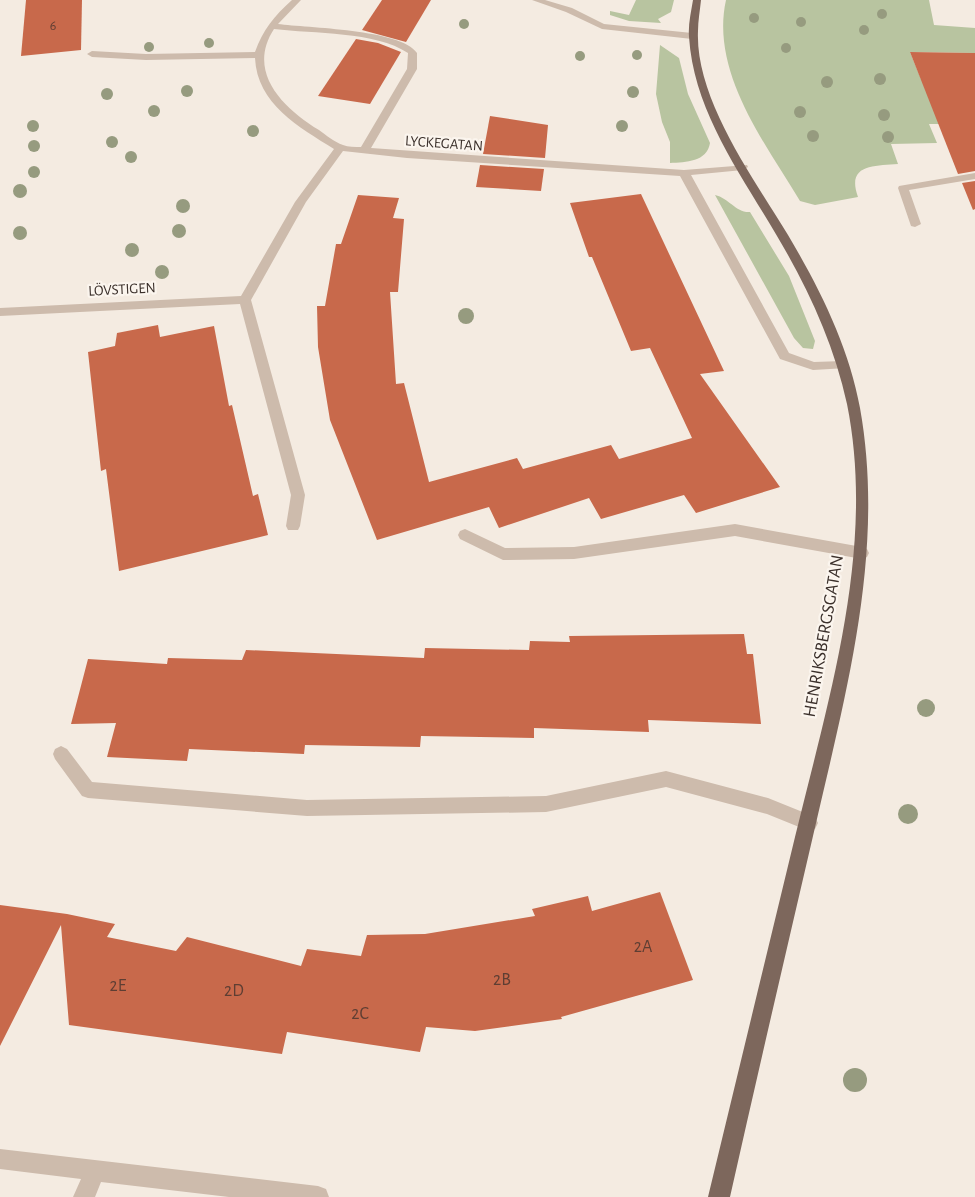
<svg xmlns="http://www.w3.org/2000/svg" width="975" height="1197" viewBox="0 0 975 1197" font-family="'Alegreya Sans',sans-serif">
  <rect width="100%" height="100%" fill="#f4ebe1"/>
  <g fill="#b8c4a0">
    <polygon points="636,0 674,0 671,12 658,19 661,23 629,21 610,15 610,11 629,15"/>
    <path d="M726,0H929L934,25L975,28V53L910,52L921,79L975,81V124H929L937,143L891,144L898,164C874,166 846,164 858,197L815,205L800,201C765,143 710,72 726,0Z"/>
    <path d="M660,45L679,58L688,94L710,143C707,162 686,162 670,163V142L662,122L656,94Z"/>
    <path d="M715,195C729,198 736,213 750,212L789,276L815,341L813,349L803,348L794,338Z"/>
  </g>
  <g fill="#c8694b">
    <polygon points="26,0 82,0 81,50 21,56"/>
    <polygon points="382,0 431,0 406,42 362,30"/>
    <polygon points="356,39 378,43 401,52 370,104 318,96"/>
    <polygon points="910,52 975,53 975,171 958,174"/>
    <polygon points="490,116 548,125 545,158 483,154"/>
    <polygon points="480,165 544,169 541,191 476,187"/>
    <polygon points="975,181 975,209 973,210 962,183"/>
    <polygon points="641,194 724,371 700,374 780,487 696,513 684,495 601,519 589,498 499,528 489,507 377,540 330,420 318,347 317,306 325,306 336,244 341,244 358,195 399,198 393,218 404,219 398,292 390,292 396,384 404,383 429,482 517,458 523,469 611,445 619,459 692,438 650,348 631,351 592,257 589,257 570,203"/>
    <polygon points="158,325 160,337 214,326 229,406 232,405 253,496 258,494 268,535 119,571 106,469 101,471 88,352 115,346 117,333"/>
    <polygon points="744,634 747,654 753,654 761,724 648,720 649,732 534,728 534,738 421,736 420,747 305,745 304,754 189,749 187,761 107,757 116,723 71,724 88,659 167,664 168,658 242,660 246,650 424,658 425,648 529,650 530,641 570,642 569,636"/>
    <polygon points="660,892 693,980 561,1017 562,1019 475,1031 426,1027 420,1052 287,1032 282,1054 69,1025 61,925 0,1046 0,905 67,914 115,924 107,937 176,951 187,937 301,966 307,949 361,956 367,935 425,934 535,916 532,909 588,896 592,911"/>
  </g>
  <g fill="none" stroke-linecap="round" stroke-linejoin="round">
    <g fill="#cdbbac" fill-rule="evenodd">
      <path d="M292,0H301L278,24C307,28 401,29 417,53V69L371,148L684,170L747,165L748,167L743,170L691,175L789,353L814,362L843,361L847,362L849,365L847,368L813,370L780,359L680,176L407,158L343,151L306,202L251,300L305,495L300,526L298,530H288L286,526L291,495L240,304L0,316V308L241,296L295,202L334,149C299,127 257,104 255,58L146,60L92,57L87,54L92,51L146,54L255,52C263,30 274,16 292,0ZM274,29C314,34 375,31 408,53L407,69L361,147C355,147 348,147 343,145C334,142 326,135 319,130C283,108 246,72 274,29Z"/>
      <polygon points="532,0 545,0 572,8 604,24 692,33 697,36 692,39 602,29 566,12"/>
      <polygon points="975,173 975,179 909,190 921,224 915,227 911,226 898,188 899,186"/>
      <polygon points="735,524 862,547 867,549 869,553 867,557 862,559 735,536 574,559 503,560 460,539 458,535 460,531 465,529 505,548 574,547"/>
      <polygon points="61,746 67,749 92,782 307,800 546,796 666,771 768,798 815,817 818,823 815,829 809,831 767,814 666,787 546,812 307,816 88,798 82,796 55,759 53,754 55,749"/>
      <polygon points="0,1149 318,1186 326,1189 329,1197 229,1197 101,1182 95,1197 73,1197 81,1179 0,1169"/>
    </g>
    <path fill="#7d675c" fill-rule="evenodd" d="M693,0H701C700,10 698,21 698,31C695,99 754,179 788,235C820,289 849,347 860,408C886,553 845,696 813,836C785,956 757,1077 730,1197H708C737,1077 766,957 795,837C829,697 876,548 847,404C834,344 808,288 777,236C741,174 694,112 689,37C688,25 691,12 693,0Z"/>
  </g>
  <g fill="#969b7f">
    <circle cx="882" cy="14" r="5"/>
    <circle cx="754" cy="18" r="5"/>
    <circle cx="801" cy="22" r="5"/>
    <circle cx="464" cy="24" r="5"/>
    <circle cx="864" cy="30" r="5"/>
    <circle cx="209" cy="43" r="5"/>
    <circle cx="149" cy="47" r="5"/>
    <circle cx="786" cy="48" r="5"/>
    <circle cx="637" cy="55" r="5"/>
    <circle cx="580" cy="56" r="5"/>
    <circle cx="880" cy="79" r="6"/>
    <circle cx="827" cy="82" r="6"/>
    <circle cx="187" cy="91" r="6"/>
    <circle cx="633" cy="92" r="6"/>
    <circle cx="107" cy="94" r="6"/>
    <circle cx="154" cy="111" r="6"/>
    <circle cx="800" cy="112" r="6"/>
    <circle cx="884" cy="115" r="6"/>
    <circle cx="33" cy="126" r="6"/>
    <circle cx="622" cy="126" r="6"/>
    <circle cx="253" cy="131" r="6"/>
    <circle cx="813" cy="136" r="6"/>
    <circle cx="888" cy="137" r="6"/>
    <circle cx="112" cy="142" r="6"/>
    <circle cx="34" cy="146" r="6"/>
    <circle cx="131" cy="157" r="6"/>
    <circle cx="34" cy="172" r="6"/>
    <circle cx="20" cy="191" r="7"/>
    <circle cx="183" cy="206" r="7"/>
    <circle cx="179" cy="231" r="7"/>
    <circle cx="20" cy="233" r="7"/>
    <circle cx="132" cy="250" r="7"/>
    <circle cx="162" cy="272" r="7"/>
    <circle cx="466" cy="316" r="8"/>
    <circle cx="926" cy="708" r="9"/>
    <circle cx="908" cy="814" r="10"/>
    <circle cx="855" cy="1080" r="12"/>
  </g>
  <g text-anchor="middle" stroke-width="4.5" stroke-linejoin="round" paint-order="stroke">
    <g font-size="14" fill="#5e3e33">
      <text x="53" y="30">6</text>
    </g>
    <g font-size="15" fill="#3b302b" stroke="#fbf5ee">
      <text transform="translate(444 143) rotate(4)" y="5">LYCKEGATAN</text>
      <text transform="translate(122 289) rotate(-3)" y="5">LÖVSTIGEN</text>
    </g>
    <g font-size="18" fill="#3b302b" stroke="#fbf5ee">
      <text transform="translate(823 636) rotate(-80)" y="6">HENRIKSBERGSGATAN</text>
    </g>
    <g font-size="18" fill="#5e3e33">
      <text x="643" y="952">2A</text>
      <text x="502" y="985">2B</text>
      <text x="118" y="991">2E</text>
      <text x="234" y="996">2D</text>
      <text x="360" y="1019">2C</text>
    </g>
  </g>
</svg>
